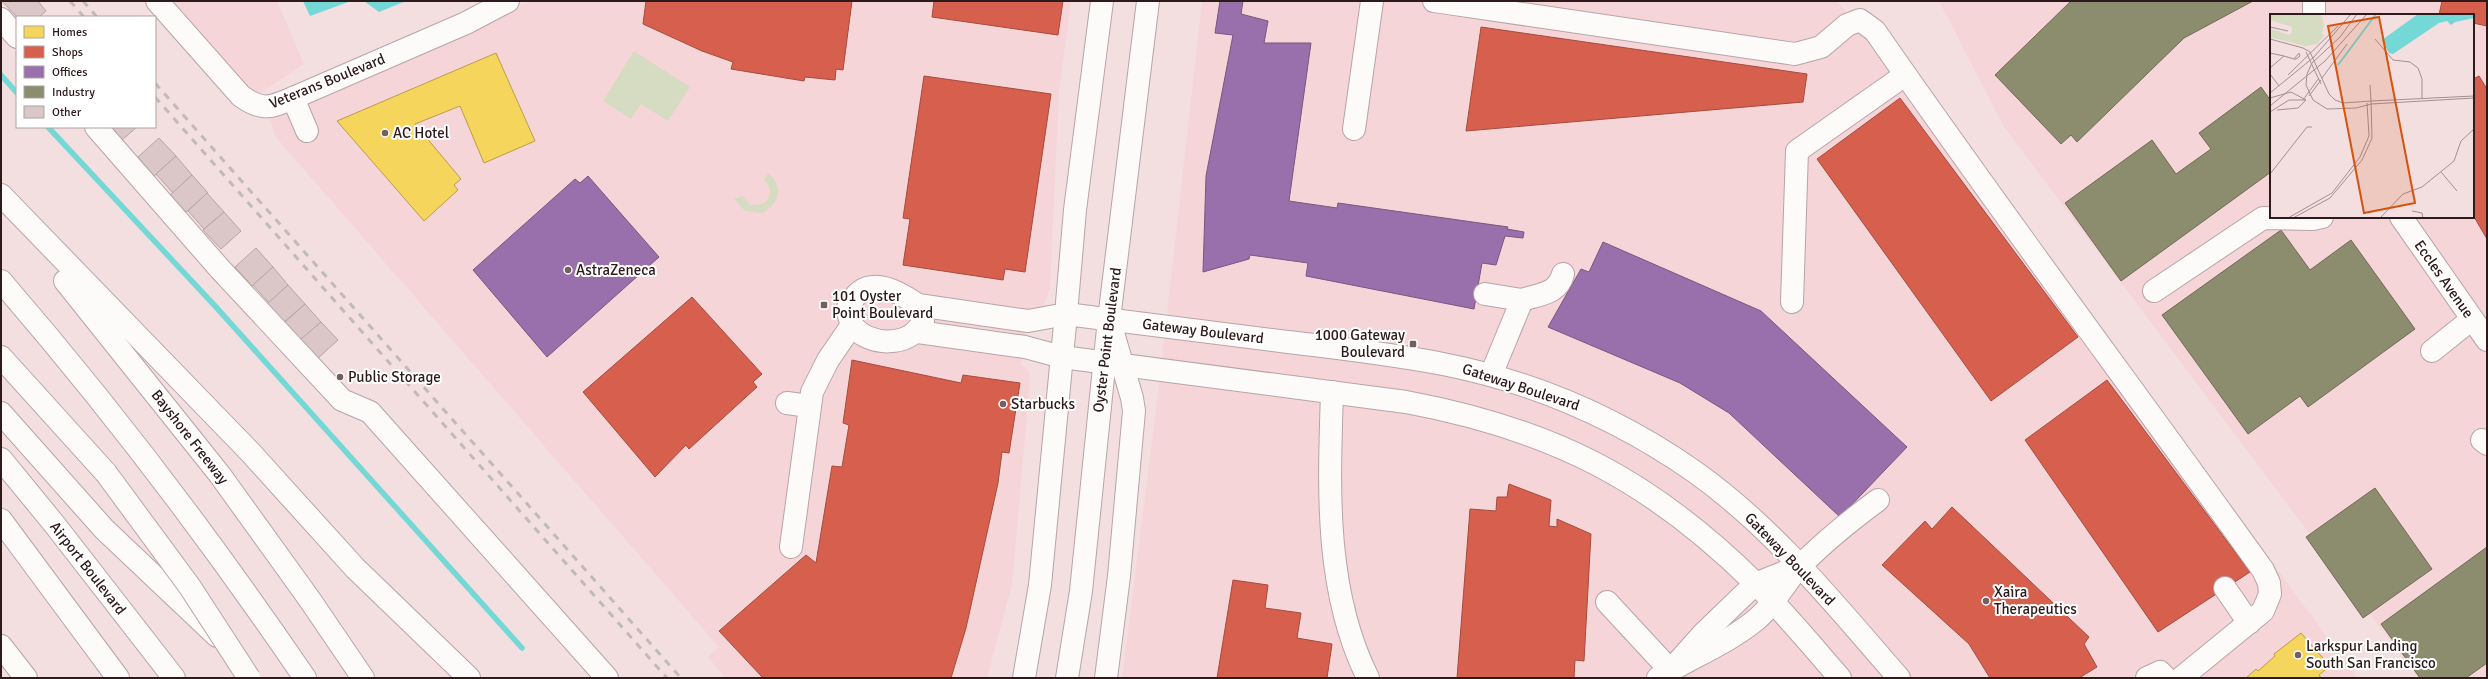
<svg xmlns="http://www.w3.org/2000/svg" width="2488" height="679" viewBox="0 0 2488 679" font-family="Signika,sans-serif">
  <rect width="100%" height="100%" fill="#f3dee0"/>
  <g fill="#f6d5d8" fill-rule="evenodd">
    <polygon points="147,1 277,1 304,64 240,107"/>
    <polygon points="531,1 1071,1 1059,91 1050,288 1043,307 1028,321 1021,364 1028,370 1030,379 1012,585 987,678 726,678 708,657 719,647 275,136 270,118 479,28"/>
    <polygon points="1202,1 1836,1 1857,22 2178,434 2357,678 1122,678 1158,394"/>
    <path d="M1939,1H2487V678H2418L2004,127ZM2271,15H2473V217H2271Z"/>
  </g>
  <g fill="#d5dcc1">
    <polygon points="634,51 690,87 668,121 641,104 631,119 603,101"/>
    <path d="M768,173C784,185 779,206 762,213L745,211L734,199L742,196L751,205L763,204C772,197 772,187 764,180Z"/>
  </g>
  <g fill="#74d8d6">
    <polygon points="303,1 351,1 310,16"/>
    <polygon points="364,1 406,1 379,12"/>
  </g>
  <g fill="#f6d55c" stroke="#ba9d48">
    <polygon points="496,53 535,141 484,163 460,106 415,124 461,179 454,185 458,190 424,221 337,121"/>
    <polygon points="2301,633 2330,666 2319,675 2321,678 2246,678 2256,669 2258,671 2275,656 2274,654"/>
  </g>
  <g fill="#d6604d" stroke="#a44b3e">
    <polygon points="646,1 852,1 843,70 836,69 835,80 805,77 804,81 731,69 733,62 702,51 643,24"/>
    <polygon points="934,1 1063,1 1058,35 932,17"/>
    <polygon points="2442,1 2487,1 2487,26 2473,23 2473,15 2439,15"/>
    <polygon points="1481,27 1807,74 1803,102 1466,131"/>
    <polygon points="924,76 1051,94 1025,272 1005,269 1003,280 903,265 910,219 903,218"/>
    <polygon points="2479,76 2487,89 2487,239 2473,215 2473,79"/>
    <polygon points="1900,98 2078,337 1991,401 1817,159"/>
    <polygon points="692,297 762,374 753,382 757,387 689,449 686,445 655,477 583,392"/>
    <polygon points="852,360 961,383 963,375 1020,383 1009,453 1002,452 998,483 966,628 951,678 763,678 719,631 806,555 816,563 832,466 842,467 849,425 843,423"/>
    <polygon points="2107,380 2250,572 2158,632 2025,440"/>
    <polygon points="1509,484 1551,500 1549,526 1557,527 1557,519 1591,534 1584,661 1575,660 1574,678 1457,678 1470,509 1496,511 1497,497 1507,497"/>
    <polygon points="1952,507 2089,637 2084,644 2097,667 2079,678 1990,678 1969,644 1882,565 1925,521 1932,529"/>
    <polygon points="1233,580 1268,585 1265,608 1301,613 1297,638 1332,644 1327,678 1217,678"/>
  </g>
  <g fill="#9970ab" stroke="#795680">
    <polygon points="1220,1 1243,1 1241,14 1268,21 1264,43 1311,43 1289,201 1337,208 1338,203 1508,227 1507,229 1524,232 1523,238 1505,236 1496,265 1482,263 1474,309 1306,276 1308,263 1250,255 1249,259 1203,272 1206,176 1233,35 1215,33"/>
    <polygon points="588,176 659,257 547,357 473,270 575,179 580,183"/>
    <polygon points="1603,242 1761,311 1907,447 1840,517 1729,413 1680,383 1548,327 1581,269 1589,272"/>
  </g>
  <g fill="#8c8c6e" stroke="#706a55">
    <polygon points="2071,1 2253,1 2184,38 2077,142 2071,135 2061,144 1995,75"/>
    <polygon points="2261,87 2271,101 2271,172 2121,281 2065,203 2152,140 2176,174 2211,149 2199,133"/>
    <polygon points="2281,230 2310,270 2351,240 2415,329 2308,407 2300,396 2248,434 2162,315"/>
    <polygon points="2375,488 2432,569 2363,618 2306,537"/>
    <polygon points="2487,547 2487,663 2466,678 2420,678 2381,624"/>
  </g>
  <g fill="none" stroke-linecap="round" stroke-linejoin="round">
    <g stroke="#74d8d6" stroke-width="5.5">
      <polyline points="1,75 17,93"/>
      <polyline points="48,127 216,307 522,648"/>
    </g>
  </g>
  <g fill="#dbc6c8" stroke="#b8a4a6">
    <polygon points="2,1 38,1 46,11 39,17 17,17"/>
    <polygon points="111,127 137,127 122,140"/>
    <polygon points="159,138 176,156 154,176 138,157"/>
    <polygon points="176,156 192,175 173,193 156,174"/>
    <polygon points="192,175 208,193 186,212 170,195"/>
    <polygon points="207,193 224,212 204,229 188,211"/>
    <polygon points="224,212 241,231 221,249 203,230"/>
    <polygon points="256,248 273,267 252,286 235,267"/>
    <polygon points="273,267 288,285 269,303 253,285"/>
    <polygon points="288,285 305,304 283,323 267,304"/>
    <polygon points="305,304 321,322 301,340 285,322"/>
    <polygon points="321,322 338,340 317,359 300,340"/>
  </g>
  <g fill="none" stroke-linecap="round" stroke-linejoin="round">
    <defs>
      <g id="minor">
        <path d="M157,1L241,96C262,111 270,108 293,98L466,23L508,1"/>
        <path d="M1434,1L1795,54L1821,47L1847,25L1860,20L1875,31C2001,213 2134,390 2263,570L2269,583L2270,594L2263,611L2181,678"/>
        <polyline points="2314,1 2314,15"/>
        <polyline points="1,19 17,37"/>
        <polyline points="293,98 307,131"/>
        <polyline points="96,127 220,269 342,400 370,412 607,678"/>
        <polyline points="1354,129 1372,1"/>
        <polyline points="2401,217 2487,340"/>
        <polyline points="2154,291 2263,218 2313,219 2322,217"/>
        <polyline points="1485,294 1522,300 1491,375"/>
        <path d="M1522,300C1540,294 1558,294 1563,274"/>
        <polyline points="1792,302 1797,151 1905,75"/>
        <path d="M918,305L923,321C911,348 868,347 852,325C850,321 849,314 847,310C863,273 892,287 918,305L1028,321L1066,314L1075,210L1102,1"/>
        <polyline points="1109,319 1148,1"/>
        <polyline points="918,332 1025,347 1062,357"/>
        <polyline points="2432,351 2472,319"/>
        <path d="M1332,392C1329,487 1324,590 1368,678"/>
        <polyline points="787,403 809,406"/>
        <polyline points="2482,440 2487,444"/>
        <polyline points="791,547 812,392 828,360 852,325"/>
        <polyline points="2225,588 2249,623"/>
        <polyline points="1607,602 1670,670"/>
        <polyline points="1,646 26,678"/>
        <polyline points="1678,662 1703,634 1755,584 1800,566"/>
        <path d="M1658,678C1691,657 1727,644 1757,619C1776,603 1785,582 1801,565C1825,541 1851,520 1878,500"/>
        <polyline points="2147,678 2160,672 2166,678"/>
      </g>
      <g id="major">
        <path d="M1062,357L1406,402C1551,429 1650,479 1755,583C1785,613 1812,646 1840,678"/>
        <polyline points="1,459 55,525 174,678"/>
        <polyline points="1,520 118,678"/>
        <path d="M1024,678L1040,585L1066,314C1140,323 1214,332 1288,342C1340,348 1392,354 1443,364C1534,382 1619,419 1695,472C1774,528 1836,606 1899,678"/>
        <polyline points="1067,678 1081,591 1109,319"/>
      </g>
      <g id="highway">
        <polyline points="1,195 251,453 355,568 469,678"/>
        <path d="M1,281C110,407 211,540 305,678"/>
        <polyline points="65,281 220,475 310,600 363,678"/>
        <polyline points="1,357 106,473"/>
        <polyline points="1,413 104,529 217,636"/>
        <polyline points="1106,678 1119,576 1134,411 1132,398 1109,319"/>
      </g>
    </defs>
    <use href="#minor" stroke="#b8a4a6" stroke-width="24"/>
    <use href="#major" stroke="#b8a4a6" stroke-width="24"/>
    <use href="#highway" stroke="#b8a4a6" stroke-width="24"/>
    <use href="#minor" stroke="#fdfafa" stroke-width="22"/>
    <use href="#major" stroke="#fdfafa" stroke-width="22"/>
    <use href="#highway" stroke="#fdfafa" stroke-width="22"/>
    <g stroke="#c1babb" stroke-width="3" stroke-dasharray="7 7" stroke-linecap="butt">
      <polyline points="70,1 84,17"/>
      <polyline points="83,1 97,17"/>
      <polyline points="155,83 681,678"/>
      <polyline points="155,97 667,678"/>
    </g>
    <defs>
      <polyline id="highway-bridge" points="106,473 190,587 249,678"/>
    </defs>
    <use href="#highway-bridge" stroke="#b8a4a6" stroke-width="24" stroke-linecap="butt"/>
    <use href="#highway-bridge" stroke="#fdfafa" stroke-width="22"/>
  </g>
  <g fill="#735e60" stroke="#fff" stroke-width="1.5">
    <circle cx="385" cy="133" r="4"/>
    <circle cx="568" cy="270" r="4"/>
    <rect x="820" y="301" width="8" height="8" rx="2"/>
    <rect x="1409" y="340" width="8" height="8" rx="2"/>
    <circle cx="340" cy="377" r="4"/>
    <circle cx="1003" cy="404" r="4"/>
    <circle cx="1986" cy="601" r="4"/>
    <circle cx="2298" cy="655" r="4"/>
  </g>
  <g text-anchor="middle" stroke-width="4" stroke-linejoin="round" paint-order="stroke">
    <g font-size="15" fill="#2e191b" stroke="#fff">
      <text transform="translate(327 81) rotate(-22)" y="5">Veterans Boulevard</text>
      <text transform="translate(2444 279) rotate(55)" y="5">Eccles Avenue</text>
      <text transform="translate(1203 331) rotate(7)" y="5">Gateway Boulevard</text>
      <text transform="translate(1107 340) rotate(-83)" y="5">Oyster Point Boulevard</text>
      <text transform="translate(1521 387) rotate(18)" y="5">Gateway Boulevard</text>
      <text transform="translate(190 437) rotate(52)" y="5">Bayshore Freeway</text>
      <text transform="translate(1790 559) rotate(46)" y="5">Gateway Boulevard</text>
      <text transform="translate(88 568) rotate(52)" y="5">Airport Boulevard</text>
    </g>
    <g font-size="15" fill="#2e191b" stroke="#fff" text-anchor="start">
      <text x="393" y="138">AC Hotel</text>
      <text x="576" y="275">AstraZeneca</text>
      <text x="832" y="301">101 Oyster<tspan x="832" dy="17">Point Boulevard</tspan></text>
      <text x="1405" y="340" text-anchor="end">1000 Gateway<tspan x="1405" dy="17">Boulevard</tspan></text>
      <text x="348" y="382">Public Storage</text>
      <text x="1011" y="409">Starbucks</text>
      <text x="1994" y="597">Xaira<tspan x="1994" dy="17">Therapeutics</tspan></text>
      <text x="2306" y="651">Larkspur Landing<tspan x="2306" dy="17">South San Francisco</tspan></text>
    </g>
  </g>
  <g transform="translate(2270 14)">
    <rect width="204" height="204" fill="#f3dee0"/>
    <path d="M51,0L54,10L52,20L55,21L47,30L35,32L0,23L1,15L19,21L22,19V13L0,6V1Z" fill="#d5dcc1"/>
    <path d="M148,0H204V4L185,8L181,11L177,7L169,9L123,40L119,39L112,26Z" fill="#74d8d6"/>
    <path fill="none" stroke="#74d8d6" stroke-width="2" d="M68,51L106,0"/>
    <path fill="none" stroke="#a48f91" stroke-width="1" d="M87,0L70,23L42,49L37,60L36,71L43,86L57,95L86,94L101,90M0,13L18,17M0,25L33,34L40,38L59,80L65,86L73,89L101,87L102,124L92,146L60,184L23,204M105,25L123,46L140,48L148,54L152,65V85M36,38L51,70M0,39L14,42L24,45H26L30,42L29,39L24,45M0,54L14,42M0,60L9,72M18,61L68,12M52,64L77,30M100,71L101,87L204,82M0,79L44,43L81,0M39,82L51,66M0,84L21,78L36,86H19L0,98M33,86L49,64M101,90L204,84M0,92L55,47L97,0M7,96L28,94L36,86M171,158L187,177M0,160L37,113H42M142,197L152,199L153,204M18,204L62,179L90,143L99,122L97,89M110,204L133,180L152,173L184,147L191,127L204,115"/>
    <path fill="#d5530e" fill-opacity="0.15" stroke="#d5530e" stroke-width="2" d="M109,3L145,189L94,199L58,12Z"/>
    <rect width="204" height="204" fill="none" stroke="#2e191b" stroke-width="2"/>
  </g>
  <rect width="2488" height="679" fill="none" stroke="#2e191b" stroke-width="4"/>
  <rect x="16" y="16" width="140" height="112" fill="#ffffff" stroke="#aba3a4"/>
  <rect x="24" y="26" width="20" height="12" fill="#f6d55c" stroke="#aba3a4"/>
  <text x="52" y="36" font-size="12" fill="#2e191b">Homes</text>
  <rect x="24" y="46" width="20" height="12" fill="#d6604d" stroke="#aba3a4"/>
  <text x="52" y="56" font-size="12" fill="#2e191b">Shops</text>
  <rect x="24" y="66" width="20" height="12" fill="#9970ab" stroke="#aba3a4"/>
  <text x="52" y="76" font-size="12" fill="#2e191b">Offices</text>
  <rect x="24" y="86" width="20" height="12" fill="#8c8c6e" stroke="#aba3a4"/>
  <text x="52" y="96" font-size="12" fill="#2e191b">Industry</text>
  <rect x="24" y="106" width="20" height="12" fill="#dbc6c8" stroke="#aba3a4"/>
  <text x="52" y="116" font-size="12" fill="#2e191b">Other</text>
</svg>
